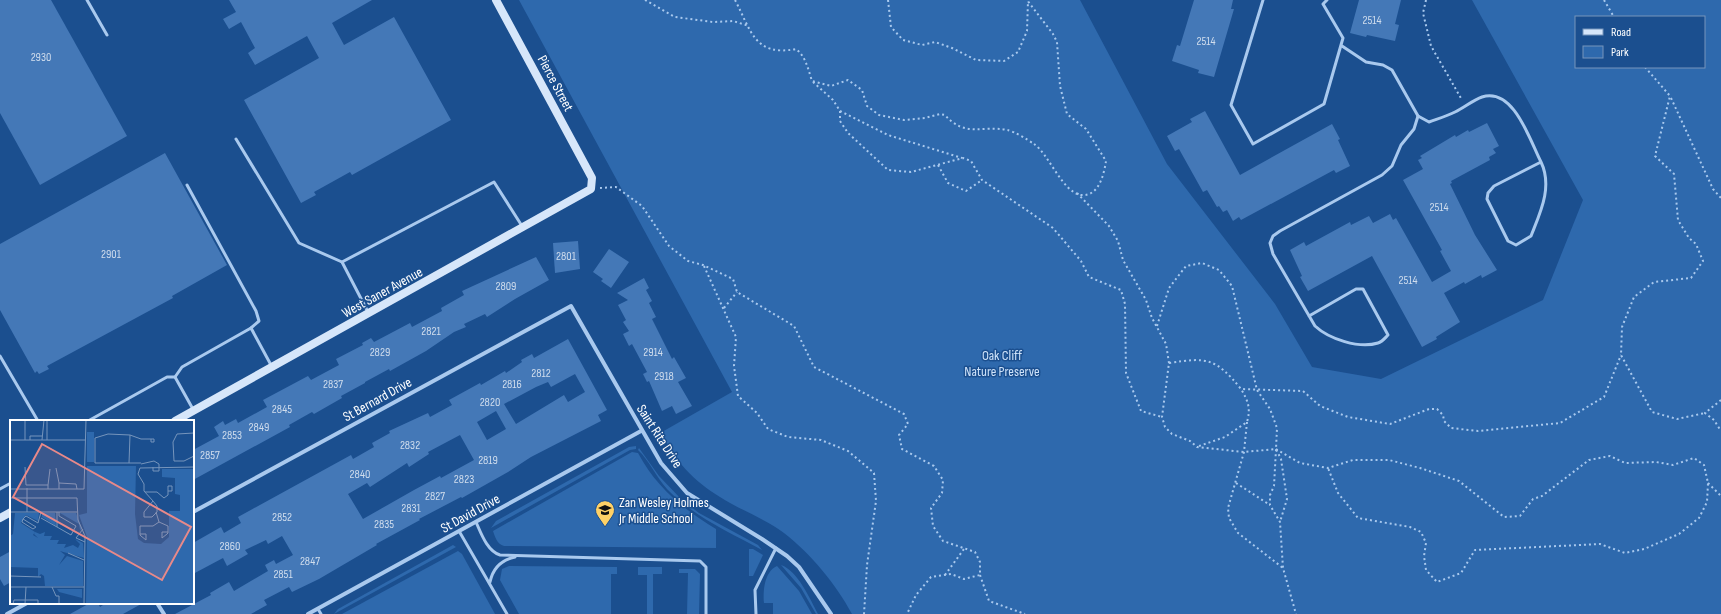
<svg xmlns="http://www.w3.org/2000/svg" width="1721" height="614" viewBox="0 0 1721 614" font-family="'Sofia Sans Condensed',sans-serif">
  <rect width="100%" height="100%" fill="#1b4f8f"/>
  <g fill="#2e69ad" fill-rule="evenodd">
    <path d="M519,0H1080L1167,164L1275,304L1312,367L1381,379L1543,300L1583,200L1472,0H1721V614H852C836,584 811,554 784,533C764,518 740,510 720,497C695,482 672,459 662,432L732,392ZM1576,17H1704V67H1576Z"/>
    <polygon points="636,446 636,449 630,450 491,528 496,521 629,447"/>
    <path d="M639,448L659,476L681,499L699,513L758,545L762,550C729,532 694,517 667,489C656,477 649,460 638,450Z"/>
    <path d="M632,452L638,453C656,487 683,509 716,529V548L504,546C497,544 495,537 493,531Z"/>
    <polygon points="453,545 456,547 334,614 338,609"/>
    <polygon points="749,549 753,549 763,555 753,576 749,576"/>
    <polygon points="458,551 462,554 495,614 342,614"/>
    <path d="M781,565C798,571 810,599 818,614H816L801,588Z"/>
    <polygon points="509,566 617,567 617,574 611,574 611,614 519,614 500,580 502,569"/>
    <path d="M777,566L799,591L812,614H773V603H764C763,591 764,572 777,566Z"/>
    <polygon points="638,567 662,567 662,574 653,574 653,614 647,614 647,575 638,575"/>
    <polygon points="679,569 695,569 700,574 699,614 687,614 688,573 679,573"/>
  </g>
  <g fill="#4478b7" fill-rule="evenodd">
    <polygon points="0,0 51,0 127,136 40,185 0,113"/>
    <polygon points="229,0 372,0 332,23 344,45 394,17 451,120 352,175 350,172 314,192 316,195 301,203 244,100 319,58 307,36 255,65 248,53 255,48 241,22 229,29 223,19 236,12"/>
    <polygon points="1194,0 1233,0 1231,9 1234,9 1214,77 1198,73 1199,70 1172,61 1177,45 1180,46"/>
    <polygon points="1359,0 1401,0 1395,24 1399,25 1395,41 1367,35 1366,37 1350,33"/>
    <polygon points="1205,111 1240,175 1332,124 1340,139 1338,140 1350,166 1336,173 1334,170 1241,220 1239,217 1233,221 1227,210 1223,212 1219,206 1217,207 1207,190 1203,192 1179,149 1175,151 1167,136 1192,122 1190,119"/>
    <polygon points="1487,123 1499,146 1493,149 1496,153 1489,157 1490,160 1451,181 1452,183 1450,184 1475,235 1497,270 1482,278 1481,275 1465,284 1464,282 1444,293 1460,322 1436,337 1437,339 1422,347 1372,256 1308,291 1300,277 1302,276 1290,250 1304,242 1306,246 1350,222 1351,225 1369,216 1373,223 1390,214 1393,220 1396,218 1432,282 1451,271 1440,251 1442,250 1403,180 1423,169 1418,160 1422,158 1420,156 1455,135 1456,137 1468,130 1469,132"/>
    <polygon points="165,153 227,265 172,296 173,298 47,366 49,369 39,374 37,371 35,373 0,310 0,244"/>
    <polygon points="578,241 580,269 555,273 553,243"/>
    <polygon points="609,249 629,262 611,288 601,281 603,279 593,272"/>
    <polygon points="536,257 549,280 515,299 487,317 485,314 464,324 466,327 454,332 426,351 390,371 389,369 365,382 365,383 341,396 342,398 314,414 312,412 289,425 290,427 193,480 193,450 219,436 214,427 223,421 225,425 236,419 238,423 267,407 263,400 308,376 311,380 339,365 336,359 363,345 362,343 371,338 374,342 410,323 412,327 442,311 441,308 464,295 462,291"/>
    <polygon points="644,278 649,288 646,290 652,301 649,303 656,317 652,319 672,359 674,357 686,378 678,382 692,406 676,414 672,406 662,411 649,381 647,382 643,374 647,372 632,344 629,346 623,334 629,331 623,322 626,320 618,305 628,300 617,293"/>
    <path d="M568,339L607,410L598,415L601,421L531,457L508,472L462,498L461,497L419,519L420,520L376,544L377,545L319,579L292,592L289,587L264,600L267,605L251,614H175L211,595L210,593L229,582L234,591L268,571L265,565L274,560L276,564L293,555L282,536L268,544L266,540L245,550L248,554L227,566L223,558L193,574V543L221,527L224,533L241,523L238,517L351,455L353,459L374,447L372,443L390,433L389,431L428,413L430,417L452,405L449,400L480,383L481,385L505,371L506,373L522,362L521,360L532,354L534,358ZM575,374L585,392L568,402L564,395L516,424L504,404L536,387L548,382L551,387ZM496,411L506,429L487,440L477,422ZM460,435L474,460L441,478L440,476L414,490L363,519L348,494L367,483L370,487L407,463L409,467L429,454L428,452Z"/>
    <polygon points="11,551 11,582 4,586 0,579 0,557"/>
    <polygon points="90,603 98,603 100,607 106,603 143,603 123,614 70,614"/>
  </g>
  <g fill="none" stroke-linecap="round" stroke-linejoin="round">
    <g stroke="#a9c9ee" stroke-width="2" stroke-dasharray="2 3" stroke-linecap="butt">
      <polyline points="645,0 675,17 713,22 733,21 749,26"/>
      <path d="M735,0C751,30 754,57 796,49C806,57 808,69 812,81L831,86L848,80L862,90L867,106L879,115L904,120L925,118L940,114L945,115C965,138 983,125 1007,130C1014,131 1028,140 1034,144C1049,154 1062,192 1081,195C1099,197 1104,174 1106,161L1086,129L1067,114L1060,86L1057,42L1053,34L1027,0"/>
      <polyline points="888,0 891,27 903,40 922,45 935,42 952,48 976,60 1004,61 1018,52 1027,31 1028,1"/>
      <polyline points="1426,0 1423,13 1431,46 1462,100"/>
      <polyline points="1604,0 1614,17"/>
      <polyline points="1645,67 1670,96 1655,156 1674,174 1678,220 1689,238 1696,244 1703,261 1691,278 1654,282 1634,297 1622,327 1621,355 1652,412 1677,419 1705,413"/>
      <polyline points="813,82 833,100 840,111 840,121 848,133 888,170 911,172 963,158 971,161 982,180 1053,228 1081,261 1089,277 1121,290 1125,304 1126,373 1141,411 1162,417"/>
      <polyline points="1671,98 1713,189 1721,198"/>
      <polyline points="840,111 888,135 962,158"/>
      <polyline points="938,165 948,183 966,191 982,180"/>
      <polyline points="600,188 616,187 642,206 669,246 688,261 703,265 733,279 737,292 794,326 814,367 904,414 908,424 899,435 902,449 934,466 943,480 942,493 931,508 933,526 943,541 975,552 980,562 980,575 964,579 951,574 931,577 916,595 907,614"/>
      <polyline points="1077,193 1109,226 1118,241 1123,260 1146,300 1152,318 1166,344 1169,363 1162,417 1165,427 1172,434 1190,441 1197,447 1244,452 1276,449 1274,486 1270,495 1270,505 1280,522 1283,568 1296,614"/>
      <polyline points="704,266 736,337 734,366 738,396 757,413 768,429 788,437 821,440 848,451 874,473 876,501 867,565 864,614"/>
      <polyline points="724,308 737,292"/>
      <polyline points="1157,326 1169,288 1186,266 1202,263 1219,270 1232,286 1257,390 1270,409 1277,428 1276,449 1281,459 1287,499 1280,522"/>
      <path d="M1169,363C1207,357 1216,358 1241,389L1303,391L1320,406L1348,417L1390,424L1429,409H1437L1443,415L1444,421L1451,428L1478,431L1560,423L1604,397L1621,355"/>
      <polyline points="1721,400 1705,413 1714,420 1721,431"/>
      <polyline points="1247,422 1244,452 1228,508 1229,518 1238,533 1283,568"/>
      <path d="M1199,446L1225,437L1247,422C1251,408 1248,401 1241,389"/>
      <polyline points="1276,449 1300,463 1328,468 1353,460 1389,460 1420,468 1459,481 1504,517 1520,516 1533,499 1542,496 1589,460 1610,456 1625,463 1656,462 1673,465 1694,458 1704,465 1708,483 1707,502 1699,518 1679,534 1644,549 1625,553 1600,544 1475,550 1461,573 1437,582 1426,570 1424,556 1426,543 1421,532 1410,527 1358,518 1338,493 1328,468"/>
      <polyline points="1236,483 1270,505"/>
      <polyline points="1708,483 1721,496"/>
      <polyline points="945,575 964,549"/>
      <polyline points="980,575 989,601 1025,614"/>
    </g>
    <g stroke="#a9c9ee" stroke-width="3">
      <polyline points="87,0 107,35"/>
      <polyline points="1263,0 1231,105 1253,144 1324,104 1343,38 1323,4 1327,0"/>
      <path d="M1418,116L1429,122C1437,119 1447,116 1455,112C1464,108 1473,100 1482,97C1514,87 1530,141 1541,162C1553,187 1540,213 1531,236L1516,245L1508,241L1487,199L1488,193L1494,186L1541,162"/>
      <polyline points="236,139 299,243 342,262"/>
      <polyline points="187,185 256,311 259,321 251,328"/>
      <polyline points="368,312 342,262 494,182 522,226"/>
      <path d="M1309,316L1356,289H1363L1388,335C1385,338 1382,342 1378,343C1359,349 1329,339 1315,326L1273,254L1270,243L1273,236L1280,231L1382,175L1392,166L1401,145L1414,129L1418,116L1392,70L1383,65L1366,62L1342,46"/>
      <polyline points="0,356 38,421"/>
      <polyline points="175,377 194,411"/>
      <polyline points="88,421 167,377 175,377 182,367 251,328 271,365"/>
      <polyline points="0,489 11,483"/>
      <path d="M476,522C481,533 487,551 500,555L700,561L706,567V614"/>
      <polyline points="459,531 507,614"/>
      <path d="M490,582C493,568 501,560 515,557"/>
      <polyline points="318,609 321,614"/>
      <polyline points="756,614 755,590 776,548"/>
    </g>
    <g stroke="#a9c9ee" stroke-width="4">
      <polyline points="193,512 571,306 661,463 687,493 762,539 787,556 799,567 831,614"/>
      <polyline points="157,603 164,614"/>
      <polyline points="7,614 27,603"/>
      <polyline points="308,614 641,431"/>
    </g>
    <g stroke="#d6e6fa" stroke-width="8">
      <polyline points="175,421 591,189 592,178 496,0"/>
      <polyline points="0,518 11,512"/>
    </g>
  </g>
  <defs>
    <symbol id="school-pin" viewBox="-11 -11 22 30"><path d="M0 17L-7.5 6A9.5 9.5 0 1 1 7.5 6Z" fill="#ffd166" stroke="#1b4f8f"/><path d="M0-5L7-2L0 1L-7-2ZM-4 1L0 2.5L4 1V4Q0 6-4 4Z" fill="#111"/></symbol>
  </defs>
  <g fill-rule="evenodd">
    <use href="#school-pin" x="594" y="499" width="22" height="30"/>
  </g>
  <g text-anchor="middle" stroke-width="3" stroke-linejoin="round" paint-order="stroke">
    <g font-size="12" fill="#d0dded">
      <text x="1372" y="24">2514</text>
      <text x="1206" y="45">2514</text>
      <text x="41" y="61">2930</text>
      <text x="1439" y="211">2514</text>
      <text x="111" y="258">2901</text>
      <text x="566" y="260">2801</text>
      <text x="1408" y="284">2514</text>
      <text x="506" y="290">2809</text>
      <text x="431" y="335">2821</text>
      <text x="380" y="356">2829</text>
      <text x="653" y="356">2914</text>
      <text x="541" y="377">2812</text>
      <text x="664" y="380">2918</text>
      <text x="333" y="388">2837</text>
      <text x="512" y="388">2816</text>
      <text x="490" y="406">2820</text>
      <text x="282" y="413">2845</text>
      <text x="259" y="431">2849</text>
      <text x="232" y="439">2853</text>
      <text x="410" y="449">2832</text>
      <text x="210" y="459">2857</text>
      <text x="488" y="464">2819</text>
      <text x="360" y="478">2840</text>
      <text x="464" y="483">2823</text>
      <text x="435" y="500">2827</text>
      <text x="411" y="512">2831</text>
      <text x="282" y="521">2852</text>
      <text x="384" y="528">2835</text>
      <text x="230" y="550">2860</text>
      <text x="310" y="565">2847</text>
      <text x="283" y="578">2851</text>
    </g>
    <g font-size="14" fill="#fff" stroke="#1b4f8f">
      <text transform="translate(556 83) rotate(62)" y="5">Pierce Street</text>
      <text transform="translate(382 292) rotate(-29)" y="5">West Saner Avenue</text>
      <text transform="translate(377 399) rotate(-29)" y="5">St Bernard Drive</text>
      <text transform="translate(660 436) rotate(57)" y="5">Saint Rita Drive</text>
      <text transform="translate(470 513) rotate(-29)" y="5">St David Drive</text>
    </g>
    <g font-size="14" fill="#cfe3fa" stroke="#1b4f8f">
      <text x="1002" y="360">Oak Cliff<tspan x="1002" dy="16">Nature Preserve</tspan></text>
    </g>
    <g font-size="14" fill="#fff" stroke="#1b4f8f" text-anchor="start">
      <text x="619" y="507">Zan Wesley Holmes<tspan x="619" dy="16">Jr Middle School</tspan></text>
    </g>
  </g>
  <g transform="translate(10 420)">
    <rect width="184" height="184" fill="#1b4f8f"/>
    <path d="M77,12H84V42H77ZM77,46H126L125,94L128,119L134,123L151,124L159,117V91H170V75L165,74V58L152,57V49H184V184H76L77,117L69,95L77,93ZM5,93H29L28,101L16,95L11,103L25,112L23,115L28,118L24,114L25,112L30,114L35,112L34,116H42L40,120H49L47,124H56L54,128L63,125L68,128L70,124L65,119L73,123L74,138L50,131L55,135L49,145L57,136L73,141V166H35L34,156L31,154L28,157V148L0,147V116L3,114ZM45,93L46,106L32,97V93ZM50,93H66L72,109L70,110L69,104ZM47,169H72V178L49,172Z" fill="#2e69ad"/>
    <path fill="none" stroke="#7695bc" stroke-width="1" d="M184,13L167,14L163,22L164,41H174L184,36M0,20H76M15,20V1M20,20V16H32M32,20L34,0M37,20V0M119,43L120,15M131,43H85V18L98,14L120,15L131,19H144V22H141V19M131,44L144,41L149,44V51H143V47M15,47L16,65H38V69M46,48L49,63M130,48L128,54L134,64V71L143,81L134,92V97H142L147,92V86L143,81M130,48L184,47M38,65L40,49M0,69H74L76,0M49,69V63L66,64L67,69M135,72H147L154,78L158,75V66H162V71H158M0,78H67L68,100L75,116L74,184M0,92H67M17,92V68M47,92V107L61,115L66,106L49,96V92M31,98L47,107M13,99L16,96L28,103L31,92M12,102L13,99L26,107M12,102L23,109L26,107M149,102L158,106V113L157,114L152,118V112H158M73,109L66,118L75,122M130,114H136V120L131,116L130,115V106H143L149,102L146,92M58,133L74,140M0,156L31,157M0,167H74M42,167L46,176H49V184M3,184L4,180H28V184M15,184L16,167"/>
    <path fill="#e88989" fill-opacity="0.15" stroke="#e88989" stroke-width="2" d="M32,24L181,107L152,160L3,77Z"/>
    <rect width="184" height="184" fill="none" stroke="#fff" stroke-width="2"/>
  </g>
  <rect x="1575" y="16" width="130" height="52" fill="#1b4f8f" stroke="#7695bc"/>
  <rect x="1583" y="29" width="20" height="6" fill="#d6e6fa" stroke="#7695bc"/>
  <text x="1611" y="36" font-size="12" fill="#ffffff">Road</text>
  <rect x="1583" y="46" width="20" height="12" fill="#2e69ad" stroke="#7695bc"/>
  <text x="1611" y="56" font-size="12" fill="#ffffff">Park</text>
</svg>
